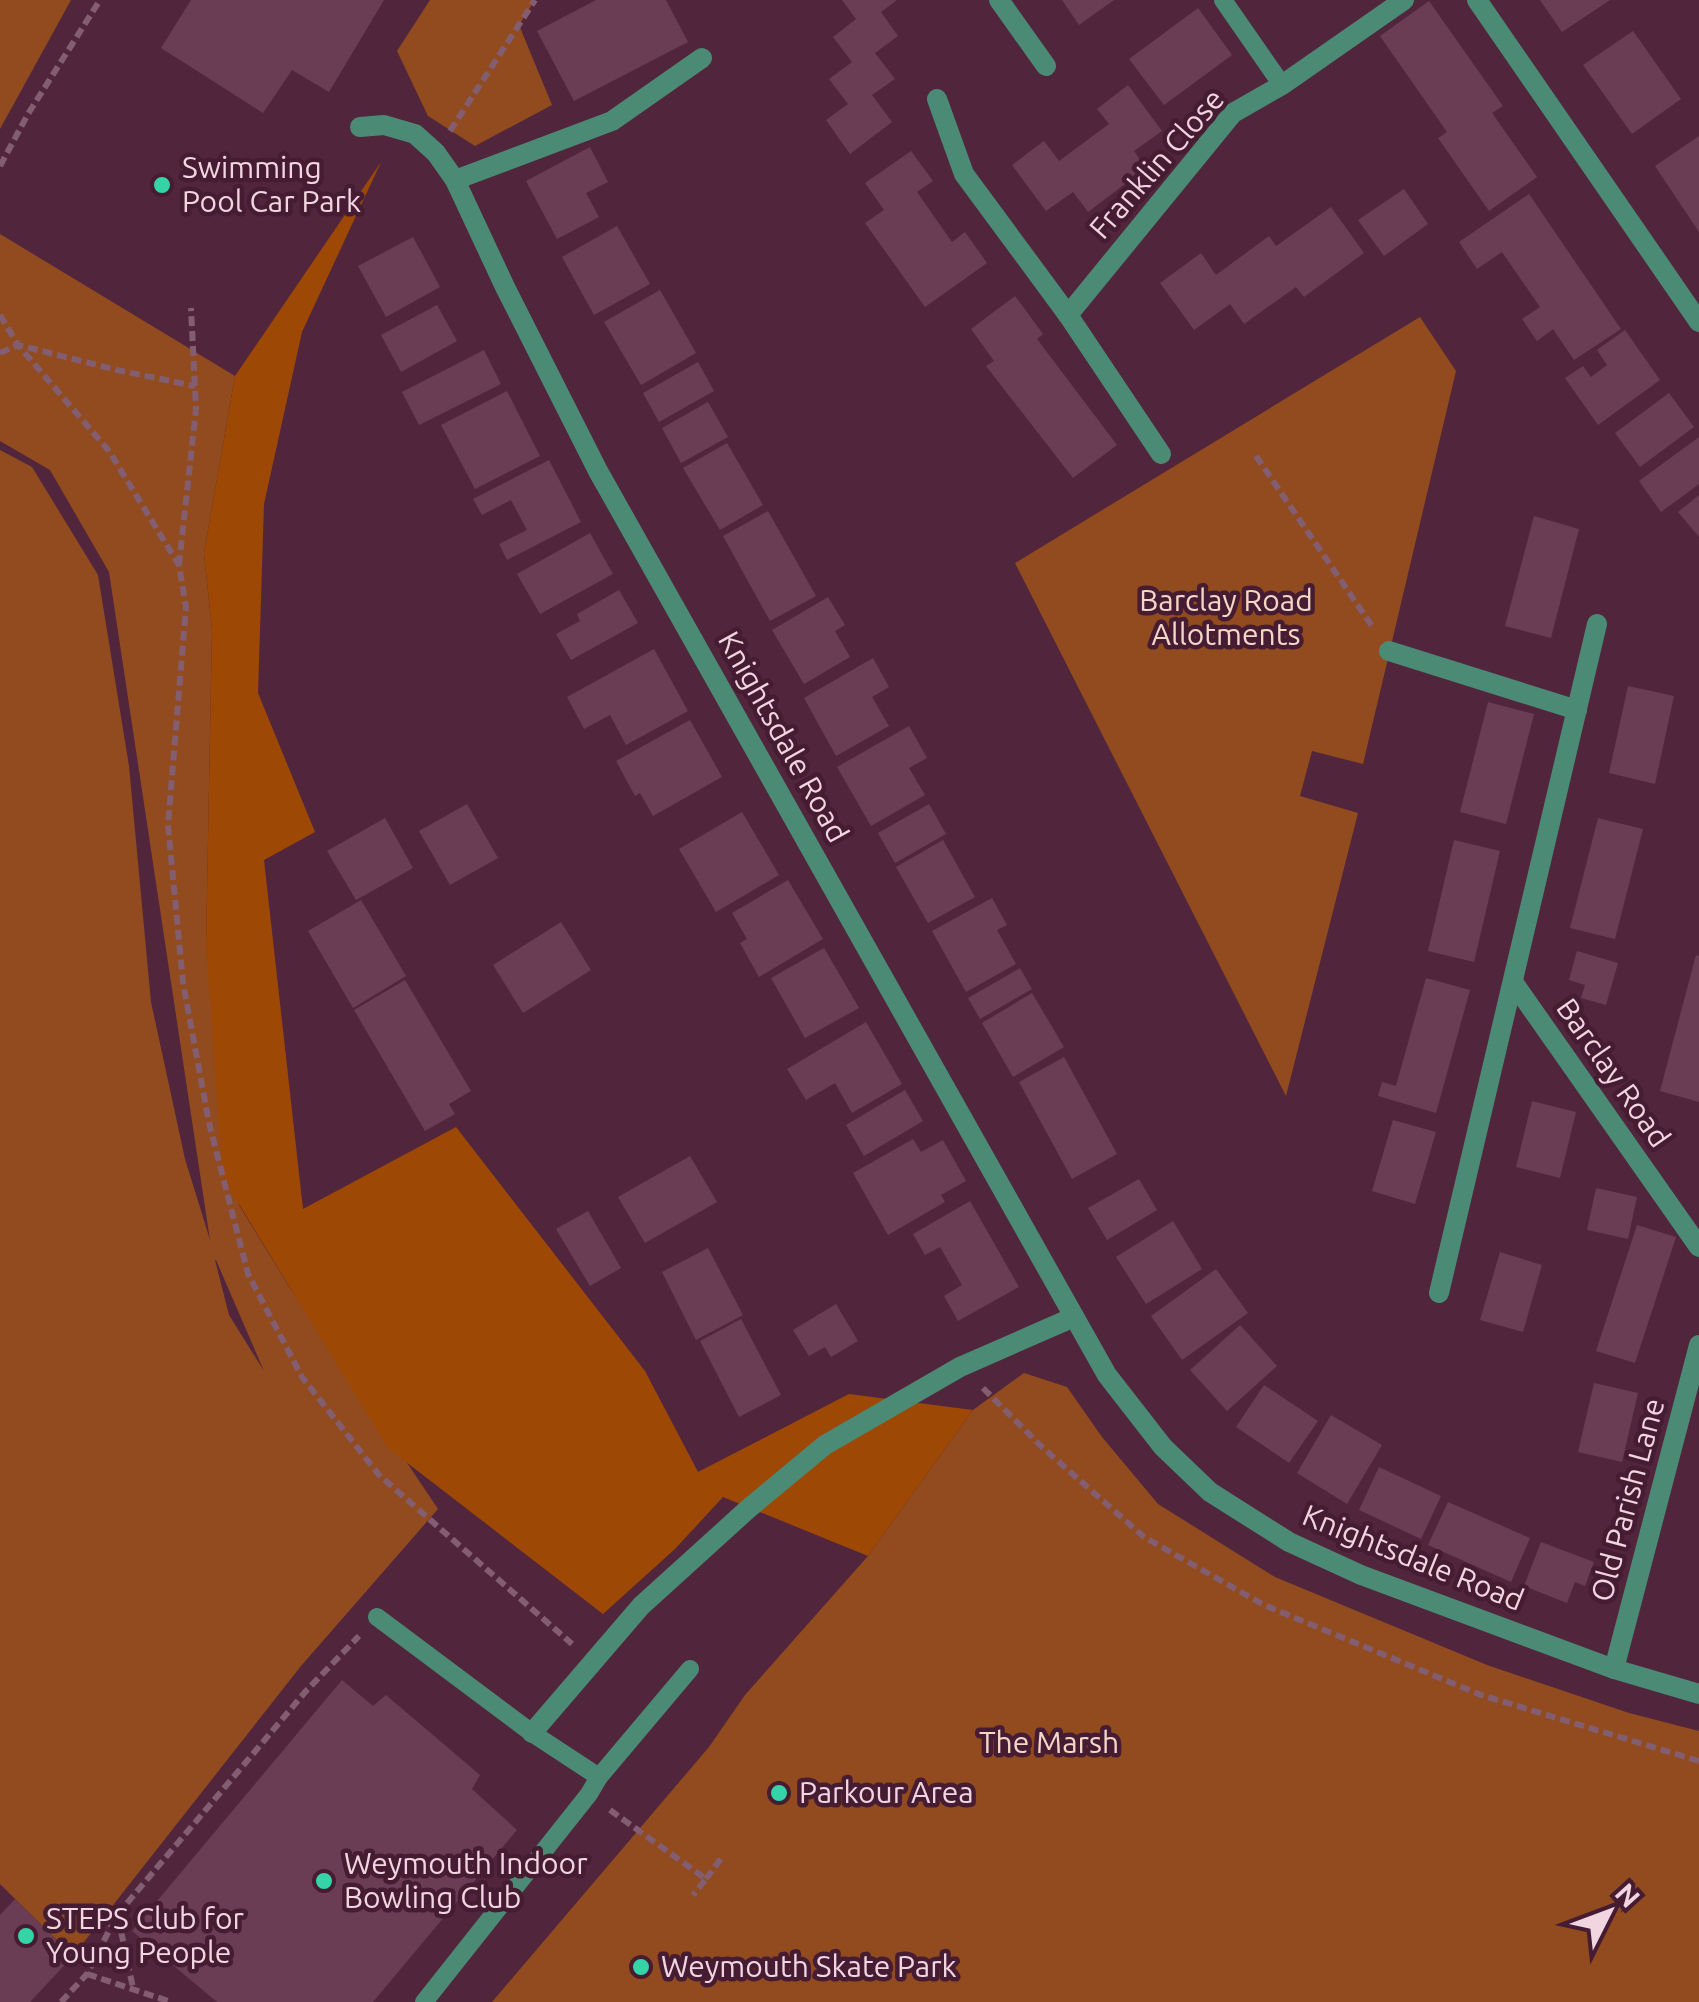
<svg xmlns="http://www.w3.org/2000/svg" width="1699" height="2002" viewBox="0 0 1699 2002" font-family="Ubuntu,sans-serif">
  <rect width="100%" height="100%" fill="#51263d"/>
  <g fill="#914b1f" fill-rule="evenodd">
    <polygon points="0,0 71,0 0,129"/>
    <polygon points="430,0 535,0 519,25 552,105 475,146 428,116 397,51"/>
    <path d="M0,234L235,376L204,553L212,630L206,947L239,1205L290,1288L438,1509L301,1666L73,1956L0,1884V450L32,467L98,575L129,766L151,1002L185,1159L210,1240L109,572L50,470L0,441ZM215,1260H216L264,1371L229,1315Z"/>
    <polygon points="1420,317 1456,371 1363,764 1312,751 1300,796 1358,813 1286,1096 1015,563"/>
    <polygon points="1024,1373 1067,1387 1102,1437 1158,1504 1275,1577 1487,1665 1629,1713 1699,1731 1699,2002 492,2002 709,1747 745,1695 868,1556 973,1410"/>
  </g>
  <polygon fill="#9e4806" points="381,162 302,332 264,504 258,693 315,832 264,860 303,1209 456,1127 645,1371 698,1472 849,1394 973,1410 868,1556 723,1497 675,1549 603,1614 388,1448 223,1178 206,947 212,630 204,553 235,376"/>
  <g fill="#6a3d54">
    <polygon points="191,0 384,0 329,92 292,70 263,113 161,48"/>
    <polygon points="596,0 666,0 688,42 574,101 537,31"/>
    <polygon points="842,0 897,0 881,12 898,36 875,53 895,79 872,95 892,122 850,154 826,120 848,104 829,79 852,62 833,37 856,19"/>
    <polygon points="1062,0 1114,0 1079,25"/>
    <polygon points="1540,0 1610,0 1562,32"/>
    <polygon points="1429,1 1503,106 1492,113 1537,177 1489,211 1438,138 1447,132 1380,36"/>
    <polygon points="1198,8 1232,55 1164,105 1129,59"/>
    <polygon points="1633,31 1681,99 1632,134 1583,65"/>
    <polygon points="1128,85 1162,131 1134,151 1146,168 1088,212 1073,192 1046,211 1012,165 1044,141 1059,161 1109,124 1097,109"/>
    <polygon points="1699,136 1699,232 1655,166"/>
    <polygon points="590,147 608,182 586,193 599,217 557,239 526,181"/>
    <polygon points="911,151 933,181 917,192 952,242 965,232 987,263 925,307 865,223 884,210 865,183"/>
    <polygon points="1404,189 1428,224 1384,256 1358,220"/>
    <polygon points="1529,194 1621,329 1574,360 1553,329 1537,341 1522,319 1540,307 1502,252 1477,269 1459,242"/>
    <polygon points="1331,207 1364,253 1304,297 1296,287 1244,324 1230,304 1194,330 1160,283 1201,253 1216,275 1269,236 1276,246"/>
    <polygon points="617,226 650,284 594,315 562,257"/>
    <polygon points="413,237 440,287 386,317 358,266"/>
    <polygon points="660,290 696,353 641,385 604,322"/>
    <polygon points="1015,296 1043,334 1037,339 1117,445 1073,478 986,366 994,361 971,329"/>
    <polygon points="437,305 457,341 401,372 381,335"/>
    <polygon points="1625,330 1660,380 1598,425 1565,378 1583,366 1591,377 1607,365 1597,350"/>
    <polygon points="484,350 501,384 419,425 402,392"/>
    <polygon points="698,362 714,391 659,422 643,393"/>
    <polygon points="507,391 540,456 475,489 441,425"/>
    <polygon points="1669,393 1694,427 1640,467 1615,433"/>
    <polygon points="708,402 728,437 681,463 662,428"/>
    <polygon points="1699,437 1699,484 1661,512 1639,481"/>
    <polygon points="727,443 763,505 720,530 683,468"/>
    <polygon points="549,460 581,522 507,560 499,544 527,530 511,500 482,515 473,499"/>
    <polygon points="1699,495 1699,537 1678,512"/>
    <polygon points="768,511 816,596 770,621 723,536"/>
    <polygon points="1534,516 1579,529 1551,638 1505,626"/>
    <polygon points="590,533 613,574 540,614 517,574"/>
    <polygon points="619,590 638,623 571,660 556,634 580,621 577,614"/>
    <polygon points="828,597 845,625 835,631 850,657 804,684 772,630"/>
    <polygon points="654,649 688,711 626,745 610,715 584,729 567,697"/>
    <polygon points="873,658 889,687 872,697 889,726 836,756 804,698"/>
    <polygon points="1628,686 1674,696 1655,784 1609,773"/>
    <polygon points="1488,702 1534,714 1506,824 1460,812"/>
    <polygon points="690,720 722,777 653,816 640,793 635,796 616,761"/>
    <polygon points="909,726 927,758 909,768 925,795 871,826 837,767"/>
    <polygon points="467,804 498,858 450,885 419,831"/>
    <polygon points="929,804 946,834 895,863 878,833"/>
    <polygon points="742,812 779,875 716,912 679,849"/>
    <polygon points="385,818 413,868 356,900 327,851"/>
    <polygon points="1598,818 1643,829 1615,939 1570,928"/>
    <polygon points="943,840 975,897 928,923 896,867"/>
    <polygon points="1454,840 1500,851 1474,962 1428,951"/>
    <polygon points="788,880 823,939 759,977 740,943 747,939 732,913"/>
    <polygon points="992,898 1007,925 997,930 1016,964 966,992 932,931"/>
    <polygon points="361,900 406,976 353,1008 308,931"/>
    <polygon points="561,922 591,970 523,1013 493,965"/>
    <polygon points="824,948 859,1008 805,1038 771,978"/>
    <polygon points="1577,951 1618,963 1606,1005 1581,998 1585,985 1569,980"/>
    <polygon points="1696,955 1699,956 1699,1102 1660,1091"/>
    <polygon points="1020,968 1032,989 980,1019 968,998"/>
    <polygon points="1426,978 1470,990 1436,1113 1378,1096 1382,1082 1396,1086"/>
    <polygon points="405,980 471,1091 449,1104 455,1114 425,1131 354,1010"/>
    <polygon points="1032,993 1064,1047 1013,1077 982,1023"/>
    <polygon points="866,1022 902,1084 852,1113 835,1083 806,1100 787,1069"/>
    <polygon points="1064,1057 1117,1154 1072,1179 1019,1082"/>
    <polygon points="905,1090 923,1121 864,1156 846,1125"/>
    <polygon points="1532,1101 1576,1112 1560,1178 1516,1167"/>
    <polygon points="1393,1120 1436,1132 1415,1204 1372,1191"/>
    <polygon points="913,1139 921,1152 943,1140 966,1181 941,1195 945,1202 888,1235 853,1173"/>
    <polygon points="690,1156 717,1202 645,1243 618,1197"/>
    <polygon points="1139,1179 1157,1210 1107,1240 1088,1208"/>
    <polygon points="1596,1188 1637,1197 1628,1239 1587,1230"/>
    <polygon points="970,1201 1019,1287 958,1321 944,1296 962,1285 940,1247 925,1255 913,1234"/>
    <polygon points="588,1211 621,1268 590,1286 556,1229"/>
    <polygon points="1173,1221 1202,1269 1146,1304 1116,1257"/>
    <polygon points="1637,1225 1676,1237 1635,1363 1596,1351"/>
    <polygon points="708,1248 743,1315 696,1340 662,1272"/>
    <polygon points="1500,1252 1542,1265 1523,1332 1480,1320"/>
    <polygon points="1216,1269 1248,1313 1182,1360 1151,1316"/>
    <polygon points="836,1304 858,1341 831,1357 825,1347 809,1356 793,1330"/>
    <polygon points="741,1319 781,1395 739,1417 700,1341"/>
    <polygon points="1240,1325 1277,1366 1227,1411 1190,1370"/>
    <polygon points="1594,1383 1638,1393 1622,1462 1578,1452"/>
    <polygon points="1264,1385 1318,1421 1289,1463 1236,1427"/>
    <polygon points="1331,1415 1382,1445 1347,1504 1297,1473"/>
    <polygon points="1379,1467 1441,1496 1421,1539 1359,1510"/>
    <polygon points="1448,1502 1530,1538 1511,1582 1428,1545"/>
    <polygon points="1541,1542 1594,1562 1585,1586 1575,1582 1567,1603 1524,1586"/>
    <polygon points="342,1680 373,1706 386,1695 480,1775 472,1789 517,1830 373,2002 217,2002 132,1931"/>
    <polygon points="15,1899 73,1956 30,2002 0,2002 0,1915"/>
  </g>
  <g fill="none" stroke-linecap="round" stroke-linejoin="round">
    <g stroke="#835d70" stroke-width="6" stroke-dasharray="10 5" stroke-linecap="butt">
      <polyline points="450,131 535,0"/>
      <polyline points="0,166 28,114 100,0"/>
      <polyline points="0,315 18,345 109,451 179,565 186,607 168,825 183,983 209,1123 248,1274 302,1377 379,1475 572,1644"/>
      <polyline points="0,353 18,345 117,370 195,386"/>
      <polyline points="1256,456 1374,629"/>
      <polyline points="179,565 196,409 191,308"/>
      <polyline points="983,1388 1042,1447 1144,1537 1264,1605 1481,1695 1699,1761"/>
      <polyline points="610,1810 706,1879 693,1895"/>
      <polyline points="706,1879 722,1857"/>
      <polyline points="118,1917 133,1988"/>
      <polyline points="87,1974 171,2002"/>
      <polyline points="61,2002 87,1974 117,1915 306,1691 359,1636"/>
    </g>
    <g stroke="#4b8a74" stroke-width="18">
      <polyline points="1223,0 1282,85"/>
      <polyline points="377,1617 532,1733 599,1777 589,1794 424,2002"/>
      <polyline points="599,1777 690,1669"/>
    </g>
    <g stroke="#4b8a74" stroke-width="20">
      <polyline points="999,0 1046,66"/>
      <polyline points="1477,0 1699,322"/>
      <polyline points="937,99 964,174 1068,315"/>
      <polyline points="360,127 384,125 415,134 436,153 455,180 505,287 598,471 1107,1375 1163,1447 1210,1492 1289,1542 1361,1575 1614,1669 1699,1694"/>
      <polyline points="455,180 612,121 702,58"/>
      <polyline points="1161,454 1068,315 1233,113 1282,85 1404,0"/>
      <polyline points="1389,651 1577,710"/>
      <polyline points="1513,982 1699,1247"/>
      <polyline points="1439,1293 1597,624"/>
      <polyline points="1614,1669 1699,1345"/>
      <polyline points="532,1733 641,1606 748,1509 825,1445 960,1367 1074,1317"/>
    </g>
  </g>
  <g fill="#34d4a8" stroke="#461c32" stroke-width="4">
    <circle cx="162" cy="185" r="10"/>
    <circle cx="779" cy="1793" r="10"/>
    <circle cx="324" cy="1881" r="10"/>
    <circle cx="26" cy="1936" r="10"/>
    <circle cx="641" cy="1967" r="10"/>
  </g>
  <g text-anchor="middle" stroke-width="9" stroke-linejoin="round" paint-order="stroke">
    <g font-size="30" fill="#f1d5e1" stroke="#461c32">
      <text transform="translate(1157 164) rotate(-49)" y="10">Franklin Close</text>
      <text transform="translate(783 737) rotate(61)" y="10">Knightsdale Road</text>
      <text transform="translate(1613 1073) rotate(55)" y="10">Barclay Road</text>
      <text transform="translate(1628 1500) rotate(-75)" y="10">Old Parish Lane</text>
      <text transform="translate(1413 1558) rotate(22)" y="10">Knightsdale Road</text>
    </g>
    <g font-size="30" fill="#f1d5e1" stroke="#461c32" text-anchor="start">
      <text x="182" y="178">Swimming<tspan x="182" dy="34">Pool Car Park</tspan></text>
      <text x="799" y="1803">Parkour Area</text>
      <text x="344" y="1874">Weymouth Indoor<tspan x="344" dy="34">Bowling Club</tspan></text>
      <text x="46" y="1929">STEPS Club for<tspan x="46" dy="34">Young People</tspan></text>
      <text x="661" y="1977">Weymouth Skate Park</text>
    </g>
    <g font-size="30" fill="#f4d7c7" stroke="#461c32">
      <text x="1226" y="611">Barclay Road<tspan x="1226" dy="34">Allotments</tspan></text>
      <text x="1049" y="1753">The Marsh</text>
    </g>
  </g>
  <g transform="translate(1609 1912) rotate(48)" stroke="#461c32" stroke-width="8" paint-order="stroke">
  <path d="M0-8L18 38L0 25L-18 38Z" fill="#f1d5e1"/>
  <text y="-15" font-size="28" font-weight="bold" text-anchor="middle" fill="#f1d5e1">N</text>
  </g>
</svg>
